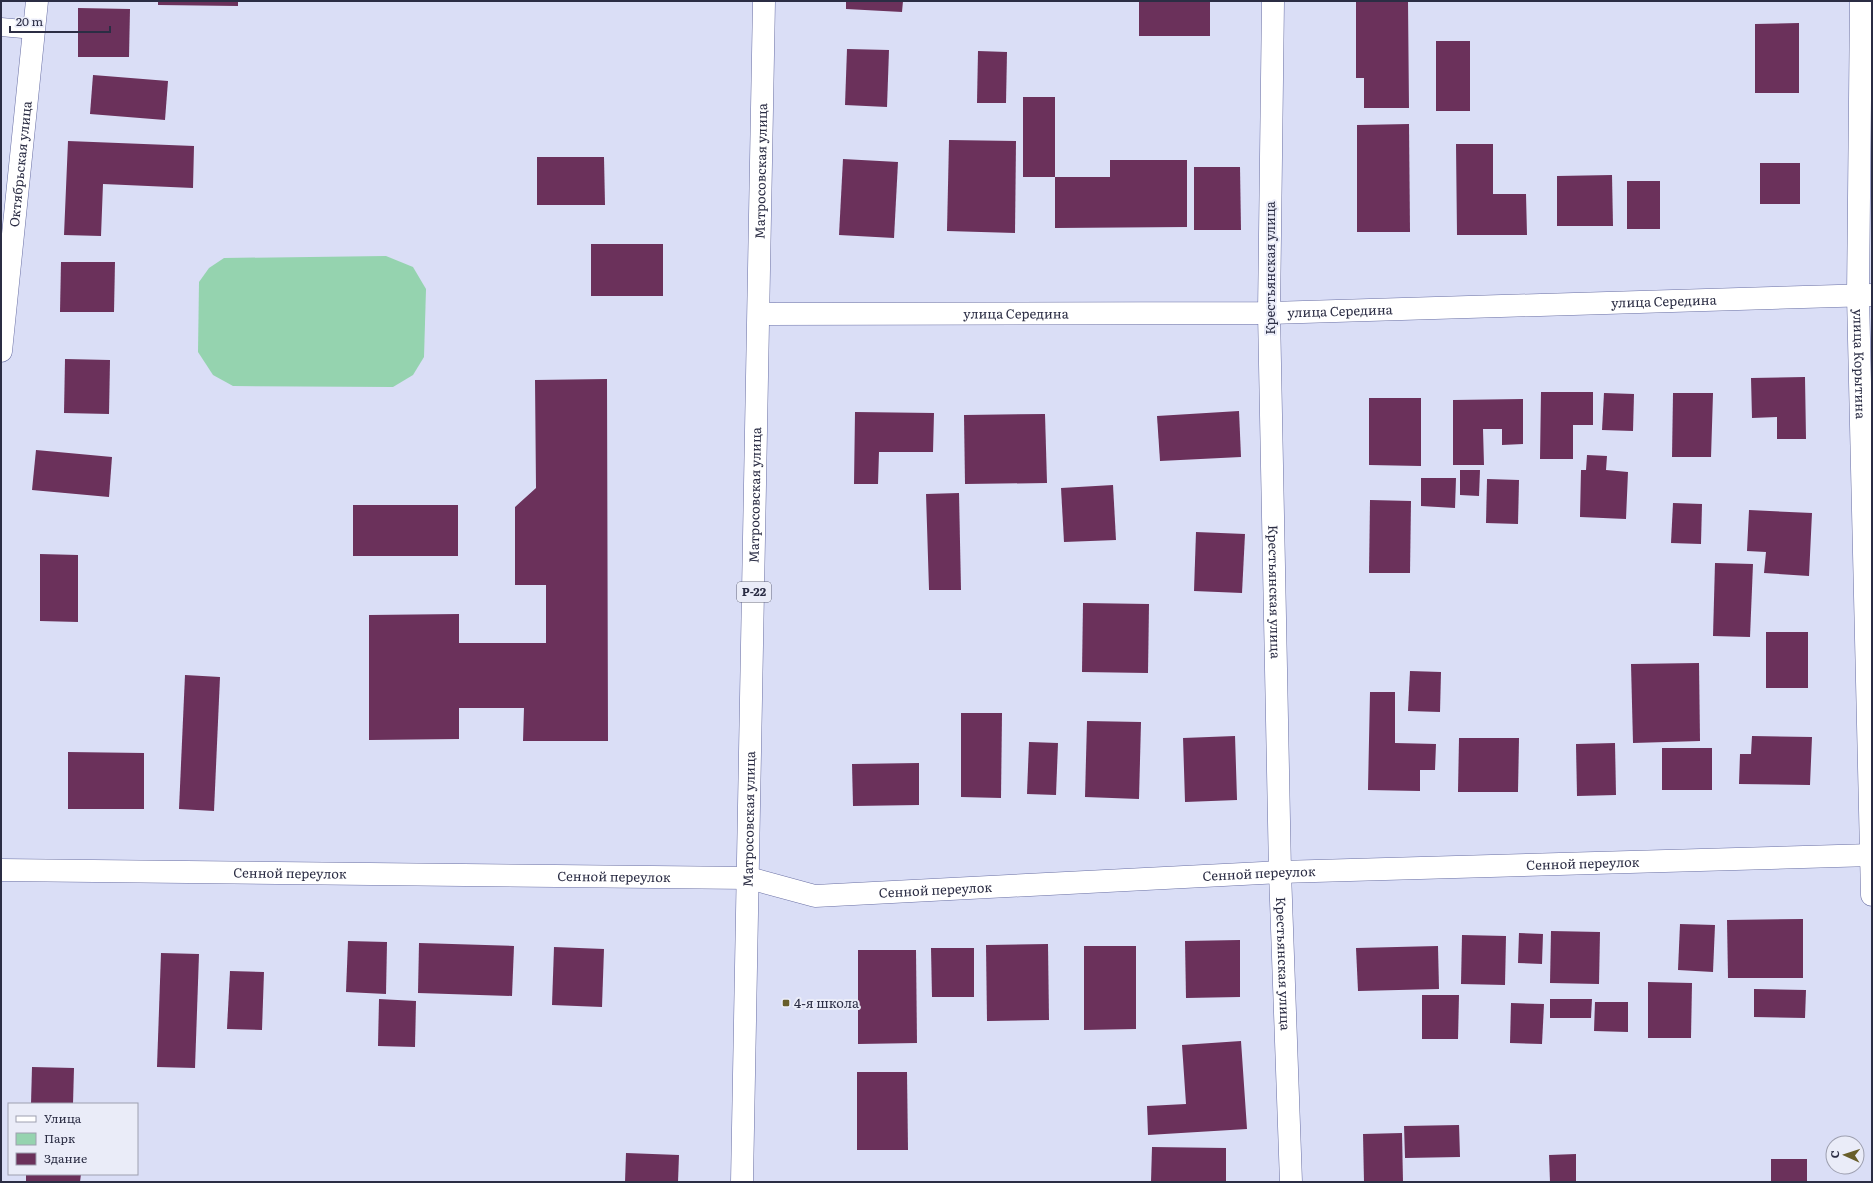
<svg xmlns="http://www.w3.org/2000/svg" width="1873" height="1183" viewBox="0 0 1873 1183" font-family="Literata,serif">
  <rect width="100%" height="100%" fill="#dadef6"/>
  <polygon fill="#95d3af" points="386,256 413,267 426,289 424,357 413,375 393,387 233,386 213,375 198,352 199,282 209,268 224,258"/>
  <g fill="#6b315b">
    <polygon points="158,1 238,1 238,6 158,5"/>
    <polygon points="846,1 903,1 902,12 846,9"/>
    <rect x="1139" y="1" width="71" height="35"/>
    <polygon points="1356,1 1408,1 1409,108 1364,108 1364,78 1356,78"/>
    <polygon points="78,8 130,9 129,57 78,57"/>
    <polygon points="1799,23 1799,93 1755,93 1755,24"/>
    <rect x="1436" y="41" width="34" height="70"/>
    <polygon points="847,49 889,50 887,107 845,105"/>
    <polygon points="978,51 1007,52 1006,103 977,103"/>
    <polygon points="93,75 168,81 165,120 90,114"/>
    <polygon points="1023,97 1055,97 1055,177 1110,177 1110,160 1187,160 1187,227 1055,228 1055,177 1023,177"/>
    <polygon points="1409,124 1410,232 1357,232 1357,125"/>
    <polygon points="949,140 1016,141 1015,233 947,231"/>
    <polygon points="68,141 194,146 193,188 103,184 101,236 64,235"/>
    <polygon points="1456,144 1493,144 1493,194 1526,194 1527,235 1457,235"/>
    <polygon points="537,157 604,157 605,205 537,205"/>
    <polygon points="843,159 898,162 894,238 839,235"/>
    <rect x="1760" y="163" width="40" height="41"/>
    <polygon points="1194,167 1240,167 1241,230 1194,230"/>
    <polygon points="1612,175 1613,226 1557,226 1557,176"/>
    <rect x="1627" y="181" width="33" height="48"/>
    <rect x="591" y="244" width="72" height="52"/>
    <polygon points="61,262 115,262 114,312 60,312"/>
    <polygon points="65,359 110,360 109,414 64,413"/>
    <polygon points="1805,377 1806,439 1777,439 1777,417 1752,418 1751,378"/>
    <polygon points="607,379 608,741 523,741 524,708 459,708 459,739 369,740 369,615 459,614 459,643 546,643 546,585 515,585 515,507 536,488 535,380"/>
    <polygon points="1541,392 1593,392 1593,425 1573,425 1573,459 1540,459"/>
    <polygon points="1604,393 1634,394 1633,431 1602,430"/>
    <polygon points="1673,393 1713,393 1711,457 1672,457"/>
    <polygon points="1369,398 1421,398 1421,466 1369,465"/>
    <polygon points="1523,399 1523,444 1502,445 1502,429 1483,429 1484,465 1453,465 1453,400"/>
    <polygon points="1239,411 1241,457 1160,461 1157,416"/>
    <polygon points="855,412 934,413 933,452 879,452 878,484 854,484"/>
    <polygon points="1045,414 1047,483 965,484 964,415"/>
    <polygon points="36,450 112,457 109,497 32,490"/>
    <polygon points="1587,455 1607,456 1606,470 1628,472 1626,519 1580,517 1581,470 1586,470"/>
    <polygon points="1460,470 1480,470 1479,496 1460,495"/>
    <polygon points="1421,478 1456,478 1455,508 1421,506"/>
    <polygon points="1487,479 1519,480 1518,524 1486,523"/>
    <polygon points="1113,485 1116,540 1064,542 1061,488"/>
    <polygon points="959,493 961,590 929,590 926,494"/>
    <polygon points="1370,500 1411,501 1410,573 1369,573"/>
    <polygon points="1673,503 1702,504 1701,544 1671,543"/>
    <rect x="353" y="505" width="105" height="51"/>
    <polygon points="1749,510 1812,513 1809,576 1764,573 1766,552 1747,551"/>
    <polygon points="1196,532 1245,534 1242,593 1194,591"/>
    <polygon points="40,554 78,555 78,622 40,621"/>
    <polygon points="1715,563 1753,564 1750,637 1713,636"/>
    <polygon points="1083,603 1149,604 1148,673 1082,672"/>
    <rect x="1766" y="632" width="42" height="56"/>
    <polygon points="1699,663 1700,741 1633,743 1631,664"/>
    <polygon points="1410,671 1441,672 1440,712 1408,711"/>
    <polygon points="185,675 220,677 214,811 179,809"/>
    <polygon points="1370,692 1395,692 1395,743 1436,744 1435,770 1420,770 1420,791 1368,790"/>
    <polygon points="961,713 1002,713 1001,798 961,797"/>
    <polygon points="1087,721 1141,722 1139,799 1085,797"/>
    <polygon points="1235,736 1237,800 1185,802 1183,738"/>
    <polygon points="1752,736 1812,737 1810,785 1739,784 1740,754 1751,754"/>
    <polygon points="1459,738 1519,738 1518,792 1458,792"/>
    <polygon points="1029,742 1058,743 1056,795 1027,794"/>
    <polygon points="1615,743 1616,795 1577,796 1576,744"/>
    <rect x="1662" y="748" width="50" height="42"/>
    <polygon points="68,752 144,753 144,809 68,809"/>
    <polygon points="919,763 919,805 853,806 852,764"/>
    <polygon points="1803,919 1803,978 1728,978 1727,920"/>
    <polygon points="1680,924 1715,925 1713,972 1678,970"/>
    <polygon points="1551,931 1600,932 1599,984 1550,983"/>
    <polygon points="1519,933 1543,934 1542,964 1518,963"/>
    <polygon points="1462,935 1506,936 1505,985 1461,984"/>
    <polygon points="1240,940 1240,997 1186,998 1185,941"/>
    <polygon points="348,941 387,942 386,994 346,992"/>
    <polygon points="419,943 514,946 512,996 418,993"/>
    <polygon points="1048,944 1049,1020 987,1021 986,945"/>
    <polygon points="1084,946 1136,946 1136,1029 1084,1030"/>
    <polygon points="1438,946 1439,989 1358,991 1356,948"/>
    <polygon points="554,947 604,949 602,1007 552,1005"/>
    <polygon points="931,948 974,948 974,997 932,997"/>
    <polygon points="858,950 916,950 917,1043 858,1044"/>
    <polygon points="161,953 199,954 195,1068 157,1067"/>
    <polygon points="230,971 264,972 262,1030 227,1029"/>
    <polygon points="1648,982 1692,983 1691,1038 1648,1038"/>
    <polygon points="1754,989 1806,990 1805,1018 1754,1017"/>
    <polygon points="1422,995 1459,995 1458,1039 1422,1039"/>
    <polygon points="379,999 416,1001 415,1047 378,1046"/>
    <polygon points="1550,999 1592,999 1591,1018 1550,1018"/>
    <polygon points="1595,1002 1628,1002 1628,1032 1594,1031"/>
    <polygon points="1511,1003 1544,1004 1542,1044 1510,1043"/>
    <polygon points="1241,1041 1247,1129 1148,1135 1147,1106 1186,1104 1182,1045"/>
    <polygon points="32,1067 74,1068 73,1104 31,1104"/>
    <polygon points="857,1072 907,1072 908,1150 857,1150"/>
    <polygon points="1459,1125 1460,1157 1405,1158 1404,1126"/>
    <polygon points="1402,1133 1403,1182 1364,1182 1363,1134"/>
    <polygon points="1152,1147 1226,1148 1226,1182 1151,1182"/>
    <polygon points="626,1153 679,1155 678,1182 625,1182"/>
    <polygon points="1576,1154 1576,1182 1550,1182 1549,1155"/>
    <rect x="1771" y="1159" width="36" height="23"/>
    <polygon points="26,1174 81,1174 80,1182 26,1182"/>
  </g>
  <g fill="none" stroke-linecap="round" stroke-linejoin="round">
    <defs>
      <polyline id="lane" points="1,27 34,30"/>
      <g id="street">
        <path id="s1" d="M1273,1L1269,313L1280,872L1291,1182"/>
        <path id="s2" d="M1861,1L1858,296L1872,895"/>
        <path id="s3" d="M759,314L1269,313L1872,295"/>
        <path id="s4" d="M1,351L37,1"/>
        <path id="s5" d="M1,870L749,878L815,896L1280,872L1872,855"/>
      </g>
      <g id="highway">
        <path id="s6" d="M742,1182L764,1"/>
      </g>
    </defs>
    <use href="#lane" stroke="#696fa4" stroke-width="19"/>
    <use href="#street" stroke="#696fa4" stroke-width="23"/>
    <use href="#highway" stroke="#696fa4" stroke-width="23"/>
    <use href="#lane" stroke="#fff" stroke-width="18"/>
    <use href="#street" stroke="#fff" stroke-width="22"/>
    <use href="#highway" stroke="#fff" stroke-width="22"/>
  </g>
  <rect fill="#685e2a" stroke="#eaecf8" stroke-width="1.5" x="782" y="999" width="8" height="8" rx="2"/>
  <g text-anchor="middle" stroke-width="4" stroke-linejoin="round" paint-order="stroke">
    <rect fill="#eaecf8" stroke="#64667a" stroke-width="1" x="737" y="582" width="34" height="20" rx="3"/>
    <g font-size="12" font-weight="bold" fill="#2b2d44">
      <text x="754" y="596">Р-22</text>
    </g>
    <g font-size="13" fill="#2b2d44" stroke="#eaecf8">
      <text dy="5" stroke="none"><textPath href="#s4" startOffset="188">Октябрьская улица</textPath></text>
      <text dy="5" stroke="none"><textPath href="#s6" startOffset="1011">Матросовская улица</textPath></text>
      <text transform="translate(1270 268) rotate(-90)" y="5">Крестьянская улица</text>
      <text dy="5" stroke="none"><textPath href="#s3" startOffset="905">улица Середина</textPath></text>
      <text dy="5" stroke="none"><textPath href="#s3" startOffset="581">улица Середина</textPath></text>
      <text dy="5" stroke="none"><textPath href="#s3" startOffset="257">улица Середина</textPath></text>
      <text dy="5" stroke="none"><textPath href="#s2" startOffset="363">улица Корытина</textPath></text>
      <text dy="5" stroke="none"><textPath href="#s6" startOffset="687">Матросовская улица</textPath></text>
      <text dy="5" stroke="none"><textPath href="#s1" startOffset="591">Крестьянская улица</textPath></text>
      <text dy="5" stroke="none"><textPath href="#s6" startOffset="363">Матросовская улица</textPath></text>
      <text dy="5" stroke="none"><textPath href="#s5" startOffset="1585">Сенной переулок</textPath></text>
      <text dy="5" stroke="none"><textPath href="#s5" startOffset="289">Сенной переулок</textPath></text>
      <text dy="5" stroke="none"><textPath href="#s5" startOffset="1261">Сенной переулок</textPath></text>
      <text dy="5" stroke="none"><textPath href="#s5" startOffset="613">Сенной переулок</textPath></text>
      <text dy="5" stroke="none"><textPath href="#s5" startOffset="937">Сенной переулок</textPath></text>
      <text dy="5" stroke="none"><textPath href="#s1" startOffset="963">Крестьянская улица</textPath></text>
    </g>
    <g font-size="13" fill="#2b2d44" stroke="#eaecf8" text-anchor="start">
      <text x="794" y="1008">4-я школа</text>
    </g>
  </g>
  <rect width="1873" height="1183" fill="none" stroke="#2b2d44" stroke-width="4"/>
  <rect x="8" y="1103" width="130" height="72" fill="#eaecf8" stroke="#9ea0b0"/>
  <rect x="16" y="1116" width="20" height="6" fill="#ffffff" stroke="#9ea0b0"/>
  <text x="44" y="1123" font-size="12" fill="#2b2d44">Улица</text>
  <rect x="16" y="1133" width="20" height="12" fill="#95d3af" stroke="#9ea0b0"/>
  <text x="44" y="1143" font-size="12" fill="#2b2d44">Парк</text>
  <rect x="16" y="1153" width="20" height="12" fill="#6b315b" stroke="#9ea0b0"/>
  <text x="44" y="1163" font-size="12" fill="#2b2d44">Здание</text>
  <g transform="translate(1845 1155) rotate(273)"><circle r="19" fill="#eaecf8" stroke="#9ea0b0"/>
  <path d="M0-3L7 15L0 10L-7 15Z" fill="#685e2a"/>
  <text y="-6" font-size="11" font-weight="bold" text-anchor="middle" fill="#2b2d44">С</text>
  </g>
  <path d="M10 26v6h100v-6" fill="none" stroke="#2b2d44" stroke-width="2"/>
  <text x="16" y="26" font-size="12" fill="#2b2d44" stroke="#eaecf8" stroke-width="3" paint-order="stroke">20 m</text>
</svg>
